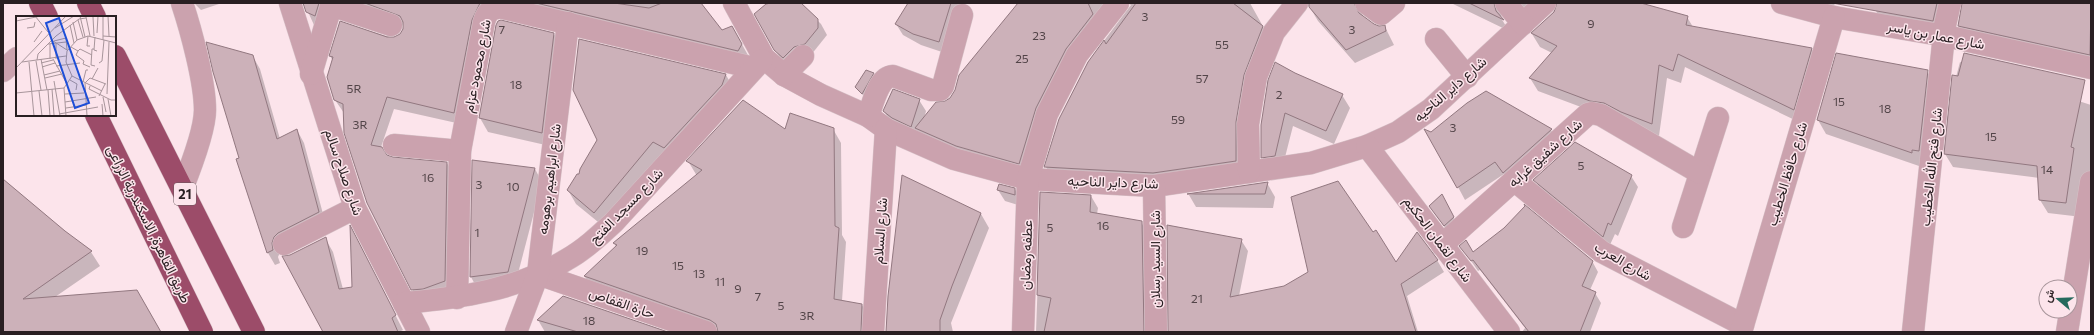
<svg xmlns="http://www.w3.org/2000/svg" width="2094" height="335" viewBox="0 0 2094 335" font-family="Commissioner,Vazirmatn,sans-serif">
  <rect width="100%" height="100%" fill="#fce4eb"/>
  <g fill="#0003">
    <polygon points="194,3 222,3 201,10"/>
    <polygon points="304,3 699,3 722,31 739,39 749,57 500,8 461,124 394,109 381,147 386,156 393,158 447,163 454,176 451,293 419,302 412,289 344,113 335,100 333,61 330,56 340,22 393,38 400,35 404,26 350,8 314,25"/>
    <polygon points="771,3 800,3 821,24 827,35 811,55 782,61 775,49"/>
    <polygon points="909,3 961,3 945,53 921,45 903,35 896,24"/>
    <polygon points="1019,3 1123,3 1072,62 1026,175 891,123 884,111 919,100 926,111 924,119 951,98"/>
    <polygon points="1128,3 1250,3 1270,39 1243,173 1052,179 1046,167 1060,119 1088,62 1131,5"/>
    <polygon points="1302,3 1386,3 1363,10 1362,15 1373,25 1379,27 1385,27 1394,45 1355,63 1318,21 1309,6"/>
    <polygon points="1451,3 1637,3 1687,17 1693,27 1811,49 1819,62 1801,123 1685,67 1681,83 1667,78 1659,136 1538,91 1530,78 1552,53 1540,47 1532,34 1558,7 1558,5 1550,4 1502,12 1501,18 1509,31"/>
    <polygon points="1791,3 1835,3 1832,13"/>
    <polygon points="1843,3 1953,3 1940,32 1883,23 1876,11"/>
    <polygon points="1962,3 2091,3 2091,65 1965,36 1959,26"/>
    <polygon points="554,34 562,48 550,146 488,132 480,118"/>
    <polygon points="580,40 726,75 734,89 603,226 576,204 568,190 580,176 598,140"/>
    <polygon points="1837,54 1927,71 1935,85 1919,166 1826,134 1818,120"/>
    <polygon points="252,55 260,69 280,139 297,130 304,143 326,225 281,250 278,257 280,263 275,265 268,253 238,159 240,158"/>
    <polygon points="1960,62 2091,105 2091,186 2082,217 2048,213 2040,200 2039,178 1953,167 1945,154 1956,77"/>
    <polygon points="873,74 877,80 866,99 856,87"/>
    <polygon points="1294,74 1342,95 1350,108 1334,144 1293,126 1282,169 1270,171 1262,157"/>
    <polygon points="1486,93 1551,130 1559,143 1511,186 1504,174 1465,200 1458,187"/>
    <polygon points="833,129 841,143 842,235 846,242 842,301 862,305 870,319 869,332 714,332 593,290 585,277 616,247 614,243 697,176 688,161 785,131"/>
    <polygon points="473,161 535,169 542,182 515,285 478,290 471,277"/>
    <polygon points="903,176 981,214 989,228 951,323 953,332 887,332"/>
    <polygon points="1631,176 1638,187 1618,236 1615,234 1609,247 1541,191 1535,180"/>
    <polygon points="3,180 64,231 91,252 100,266 55,297 160,332 3,332"/>
    <polygon points="1267,183 1275,197 1273,208 1196,207 1189,195"/>
    <polygon points="1015,189 1021,201 1021,206 1005,201 998,190"/>
    <polygon points="1041,193 1091,196 1098,208 1097,214 1141,222 1148,234 1149,332 1036,332"/>
    <polygon points="1441,195 1457,224 1448,232 1430,206"/>
    <polygon points="325,238 333,252 343,289 354,287 357,240 403,330 399,332 324,332"/>
    <polygon points="1241,240 1248,251 1239,296 1396,264 1437,260 1444,272 1407,296 1418,332 1169,332"/>
    <polygon points="1461,246 1473,254 1592,261 1598,272 1590,290 1595,293 1601,303 1590,332 1522,332 1525,328 1480,270 1478,271"/>
    <polygon points="538,320 665,332 545,332"/>
  </g>
  <g fill="#ccb1b9" stroke="#927880">
    <polygon points="303,3 319,3 315,16 306,12"/>
    <polygon points="365,3 480,3 472,20 454,113 387,97 371,145 382,147 387,155 393,157 447,162 445,281 423,289 411,290 367,203 344,133 343,104 334,100 327,77 333,57 329,56 340,21 387,37 394,37 400,34 403,29 403,22 400,16"/>
    <polygon points="536,3 614,3 649,8 662,3 701,3 722,30 732,26 742,44 738,51"/>
    <polygon points="771,3 801,3 818,19 818,28 805,44 794,47 783,58 774,50 754,14 766,4"/>
    <polygon points="908,3 951,3 939,42 913,34 895,24"/>
    <polygon points="1018,3 1088,3 1093,14 1066,49 1036,108 1019,164 956,146 915,128 936,102 945,101 950,98 955,90 959,75"/>
    <polygon points="1136,3 1233,3 1263,26 1244,75 1236,122 1236,161 1153,173 1044,167 1059,119 1088,62 1104,40 1106,44"/>
    <polygon points="1309,3 1354,3 1359,13 1374,24 1379,26 1385,25 1386,31 1346,50 1309,7"/>
    <polygon points="1469,3 1494,3 1496,11 1504,20"/>
    <polygon points="1557,3 1641,3 1688,16 1686,25 1812,48 1794,110 1678,54 1673,71 1659,65 1652,124 1621,112 1604,103 1590,101 1529,78 1557,46 1531,33 1554,12"/>
    <polygon points="1832,3 1937,3 1933,21"/>
    <polygon points="1962,3 2091,3 2090,55 1958,26"/>
    <polygon points="501,20 554,33 542,133 479,118 496,25 498,21"/>
    <polygon points="579,39 726,74 722,85 664,148 653,142 594,213 567,190 577,174 579,174 580,169 597,140 573,90"/>
    <polygon points="206,42 253,55 277,139 297,129 319,212 278,233 274,237 272,243 273,250 267,253 236,159 239,158 213,72"/>
    <polygon points="1836,53 1928,70 1919,151 1912,150 1912,153 1817,120"/>
    <polygon points="1964,53 2085,80 2071,147 2074,148 2066,203 2039,200 2037,166 1944,154 1952,75 1958,76"/>
    <polygon points="1275,62 1295,73 1343,94 1326,131 1285,113 1275,156 1261,158 1261,125 1268,80"/>
    <polygon points="866,70 874,73 862,94 855,87"/>
    <polygon points="893,89 920,99 911,127 892,118 883,111"/>
    <polygon points="1486,91 1552,129 1503,173 1495,162 1457,188 1424,129 1431,132 1467,103"/>
    <polygon points="743,100 785,129 790,113 834,128 835,226 839,228 834,299 862,304 861,332 718,332 716,324 710,320 584,276 617,245 613,243 702,170 686,161"/>
    <polygon points="1575,142 1632,175 1611,225 1608,223 1603,237 1533,180"/>
    <polygon points="472,160 535,168 508,272 470,277"/>
    <polygon points="902,175 981,213 952,286 940,320 940,332 886,332 888,296"/>
    <polygon points="3,179 65,231 92,251 23,299 137,290 161,332 3,332"/>
    <polygon points="1338,181 1373,232 1376,230 1396,262 1417,232 1438,260 1401,284 1416,332 1168,332 1167,225 1242,239 1230,297 1284,286 1308,272 1291,197"/>
    <polygon points="1268,182 1265,194 1187,194"/>
    <polygon points="999,184 1015,188 1015,195 997,190"/>
    <polygon points="1040,192 1091,195 1090,212 1142,221 1144,332 1044,332 1051,298 1037,295"/>
    <polygon points="1442,194 1454,217 1444,226 1429,206"/>
    <polygon points="1524,204 1593,261 1582,286 1596,292 1580,332 1529,332 1473,260 1471,261 1459,246 1466,240 1473,252 1504,228 1525,206"/>
    <polygon points="350,225 396,315 392,318 398,332 323,332 282,256 290,255 326,237 339,289 352,287"/>
    <polygon points="563,296 668,332 578,332 537,320"/>
  </g>
  <g fill="none" stroke-linecap="round" stroke-linejoin="round">
    <defs>
      <g id="street">
        <path d="M182,3C191,30 205,82 205,110C205,131 190,169 182,189"/>
        <polyline points="290,3 355,208 419,332"/>
        <polyline points="734,3 764,58 784,75 821,95 868,116 886,129 954,159 1028,179 1154,186 1311,163 1367,146 1398,132 1431,109 1545,3"/>
        <polyline points="1366,3 1381,14 1394,3"/>
        <polyline points="1506,3 1523,24"/>
        <polyline points="1782,3 1834,17 1946,36 2091,68"/>
        <polyline points="331,5 391,25"/>
        <polyline points="1436,39 1467,77"/>
        <polyline points="3,71 17,58"/>
        <polyline points="311,74 332,3"/>
        <polyline points="784,75 803,56"/>
        <path d="M868,116C873,104 878,77 893,76L931,90H940L943,86L962,15"/>
        <polyline points="394,145 460,151"/>
        <polyline points="1367,146 1509,332"/>
        <polyline points="1249,172 1248,124 1256,77 1274,32 1297,3"/>
        <polyline points="1515,181 1602,252 1743,325"/>
        <polyline points="1154,186 1156,332"/>
        <polyline points="1683,227 1718,118"/>
        <polyline points="284,244 355,208"/>
        <polyline points="1442,245 1588,114 1592,113 1601,115 1700,173"/>
        <polyline points="538,274 706,332"/>
        <path d="M457,298L460,151L484,22C487,11 492,7 503,8L754,68"/>
        <path d="M404,303C459,298 518,290 566,260C584,250 599,236 614,222L762,60"/>
        <polyline points="516,332 538,274 568,23"/>
        <polyline points="873,332 886,129"/>
        <polyline points="1023,332 1028,179 1047,114 1077,55 1118,3"/>
        <polyline points="1741,332 1834,17"/>
        <polyline points="1913,332 1945,25 1950,3"/>
        <polyline points="2067,332 2091,182"/>
      </g>
      <g id="highway">
        <polyline points="40,3 47,17"/>
        <polyline points="88,3 95,17"/>
        <polyline points="115,56 254,332"/>
        <polyline points="96,115 202,332"/>
      </g>
    </defs>
    <use href="#street" stroke="#d6c1c7" stroke-width="23"/>
    <use href="#highway" stroke="#d6c1c7" stroke-width="23"/>
    <use href="#street" stroke="#cba2ae" stroke-width="22"/>
    <use href="#highway" stroke="#9c4c69" stroke-width="22"/>
  </g>
  <g text-anchor="middle" stroke-width="3" stroke-linejoin="round" paint-order="stroke">
    <g font-size="12" fill="#524448">
      <text x="1145" y="21">3</text>
      <text x="1591" y="28">9</text>
      <text x="502" y="34">7</text>
      <text x="1352" y="34">3</text>
      <text x="1039" y="40">23</text>
      <text x="1222" y="49">55</text>
      <text x="1022" y="63">25</text>
      <text x="1202" y="83">57</text>
      <text x="516" y="89">18</text>
      <text x="354" y="93">5R</text>
      <text x="1279" y="99">2</text>
      <text x="1839" y="106">15</text>
      <text x="1885" y="113">18</text>
      <text x="1178" y="124">59</text>
      <text x="360" y="129">3R</text>
      <text x="1453" y="132">3</text>
      <text x="1991" y="141">15</text>
      <text x="1581" y="170">5</text>
      <text x="2047" y="174">14</text>
      <text x="428" y="182">16</text>
      <text x="479" y="189">3</text>
      <text x="513" y="191">10</text>
      <text x="1103" y="230">16</text>
      <text x="1050" y="232">5</text>
      <text x="477" y="237">1</text>
      <text x="642" y="255">19</text>
      <text x="678" y="270">15</text>
      <text x="699" y="278">13</text>
      <text x="720" y="286">11</text>
      <text x="738" y="293">9</text>
      <text x="758" y="301">7</text>
      <text x="1197" y="303">21</text>
      <text x="781" y="310">5</text>
      <text x="807" y="320">3R</text>
      <text x="589" y="325">18</text>
    </g>
    <rect fill="#fce4eb" stroke="#685a5e" stroke-width="1" x="174" y="183" width="22" height="22" rx="3"/>
    <g font-size="13" font-weight="bold" fill="#291f22">
      <text x="185" y="199">21</text>
    </g>
    <g font-size="14" fill="#291f22" stroke="#fce4eb">
      <text transform="translate(1936 35) rotate(11)" y="5">شارع عمار بن ياسر</text>
      <text transform="translate(477 66) rotate(-79)" y="5">شارع محمود عزام</text>
      <text transform="translate(1450 89) rotate(-41)" y="5">شارع داير الناحيه</text>
      <text transform="translate(1545 153) rotate(-42)" y="5">شارع شفيق غرابه</text>
      <text transform="translate(1931 167) rotate(-84)" y="5">شارع فتح الله الخطيب</text>
      <text transform="translate(344 172) rotate(71)" y="5">شارع صلاح سالم</text>
      <text transform="translate(1787 174) rotate(-73)" y="5">شارع حافظ الخطيب</text>
      <text transform="translate(549 179) rotate(-83)" y="5">شارع ابراهيم برهومه</text>
      <text transform="translate(1113 182) rotate(2)" y="5">شارع داير الناحيه</text>
      <text transform="translate(626 206) rotate(-46)" y="5">شارع مسجد الفتح</text>
      <text transform="translate(149 224) rotate(64)" y="5">طريق القاهرة, الاسكندرية الزراعى</text>
      <text transform="translate(880 231) rotate(-86)" y="5">شارع السلام</text>
      <text transform="translate(1438 239) rotate(53)" y="5">شارع لقمان الحكيم</text>
      <text transform="translate(1026 255) rotate(-88)" y="5">عطفه رمضان</text>
      <text transform="translate(1155 259) rotate(-90)" y="5">شارع السيد رسلان</text>
      <text transform="translate(1623 261) rotate(30)" y="5">شارع العرب</text>
      <text transform="translate(622 303) rotate(19)" y="5">حارة القفاص</text>
    </g>
  </g>
  <g transform="translate(16 16)">
    <rect width="100" height="100" fill="#fce4eb"/>
    <path fill="none" stroke="#a8959b" stroke-width="1" d="M19,0L32,16M64,0L69,21M87,0V24M92,0L93,20M70,1L74,20M77,1L78,20M62,4L67,21M0,5L25,0M57,6L61,24M54,9L58,27M11,12L18,11L19,6M39,12L58,0M81,17L82,0M72,20L71,30H74M87,20L100,21M79,21L78,34L81,35M37,25L51,34M38,25L50,22L51,34M18,26L26,15M32,28L50,26M40,28V43M55,31L62,35L60,39L68,45L67,48L74,51M78,33H76L75,49L79,50M62,35L64,33L76,39M25,43L31,74M34,43V28M37,43L51,68M21,44L22,38L40,20L63,3L70,2M20,45L25,74M6,46L50,40M13,46L18,100M25,47L37,44M83,47L86,45L88,24M40,50L64,47M26,51L39,47M0,52L50,0M28,59L44,55M29,62L46,58M76,63L82,52M54,64L61,68L60,74M38,65L44,100M67,66L70,54H72M74,70L73,73L95,84H100V78M36,73L38,99M32,74L34,100M23,75L26,100M86,75L56,60L50,46L51,35L61,24L72,20L100,27M0,77L48,72M49,78L68,77M91,78L93,26M83,80L89,68M87,81L90,96M92,83L95,100M49,86L80,81M86,88L87,100M50,92L70,89M43,98L82,91M50,100L48,72L56,60M71,100L69,67L74,62L90,68"/>
    <path fill="#1d4ed8" fill-opacity="0.15" stroke="#1d4ed8" stroke-width="2" d="M43,2L73,87L59,92L30,7Z"/>
    <rect width="100" height="100" fill="none" stroke="#291f22" stroke-width="2"/>
  </g>
  <rect width="2094" height="335" fill="none" stroke="#291f22" stroke-width="8"/>
  <g transform="translate(2058 299) rotate(289)"><circle r="19" fill="#fce4eb" stroke="#a8959b"/>
  <path d="M0-3L7 15L0 10L-7 15Z" fill="#256a5d"/>
  <text y="-6" font-size="11" font-weight="bold" text-anchor="middle" fill="#291f22">ش</text>
  </g>
</svg>
